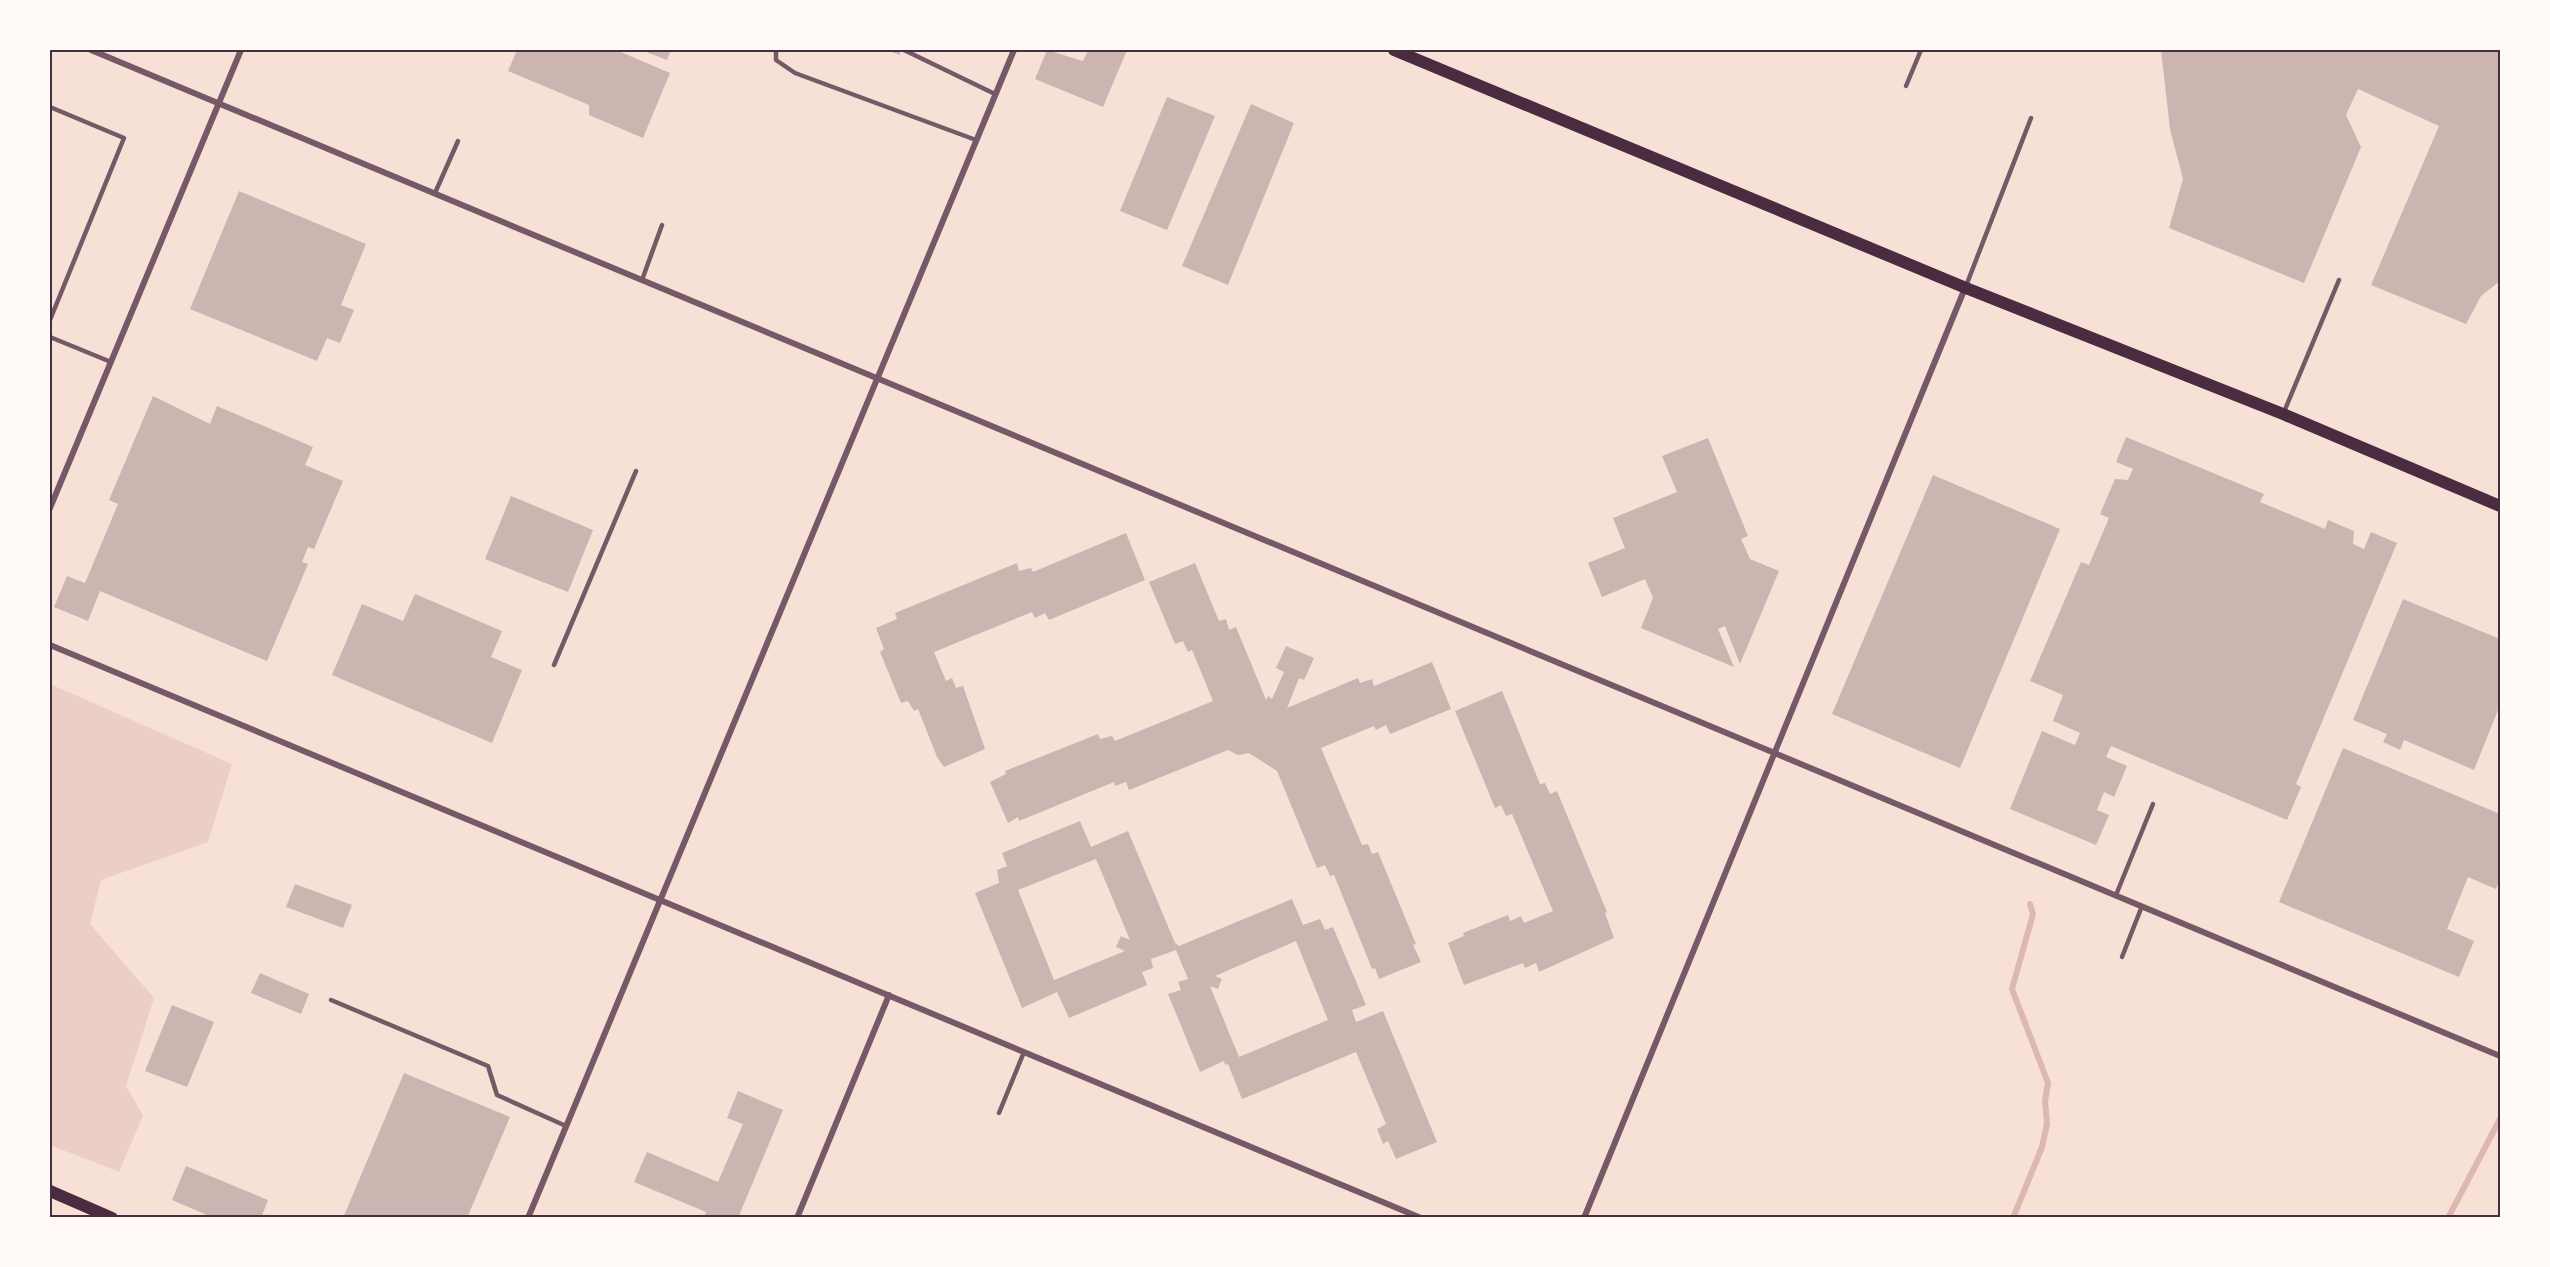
<svg xmlns="http://www.w3.org/2000/svg" width="2550" height="1267" viewBox="0 0 2550 1267" font-family="Manrope,sans-serif">
  <rect width="100%" height="100%" fill="#f7e1d7"/>
  <polygon fill="#ebcfc5" points="50,684 232,764 208,842 101,880 90,924 154,998 126,1086 143,1116 119,1172 50,1145"/>
  <g fill="none" stroke-linecap="round" stroke-linejoin="round">
    <g stroke="#dcb8b0" stroke-width="6">
      <polyline points="2013,1218 2042,1147 2047,1124 2045,1101 2048,1083 2012,989 2033,914 2030,904"/>
      <polyline points="2448,1218 2500,1119"/>
    </g>
  </g>
  <g fill="#ccb4b1" fill-rule="evenodd">
    <polygon points="517,50 616,50 670,73 643,138 589,115 589,105 508,71"/>
    <polygon points="641,50 671,50 667,60"/>
    <polygon points="886,50 900,50 900,55"/>
    <polygon points="1047,50 1083,61 1088,50 1127,50 1103,107 1035,79"/>
    <polygon points="2161,50 2500,50 2500,281 2481,296 2466,324 2371,285 2439,126 2358,89 2346,115 2361,147 2304,283 2169,228 2183,179 2170,129"/>
    <polygon points="1167,97 1215,116 1167,230 1120,211"/>
    <polygon points="1251,104 1294,123 1228,285 1182,266"/>
    <polygon points="239,191 366,244 341,305 354,310 340,343 327,338 317,361 190,309"/>
    <polygon points="153,396 210,424 217,406 313,447 305,465 343,481 314,549 308,547 302,562 308,564 267,661 100,591 88,621 54,607 67,576 85,583 118,504 109,500"/>
    <polygon points="2126,437 2264,494 2260,502 2325,529 2328,520 2354,531 2353,544 2364,549 2371,532 2397,543 2296,784 2301,787 2287,820 2111,746 2106,757 2127,766 2114,797 2104,792 2097,810 2109,815 2096,845 2010,809 2042,731 2075,745 2080,733 2053,721 2063,695 2030,681 2081,562 2089,565 2109,518 2100,514 2115,479 2128,480 2133,469 2116,462"/>
    <polygon points="1708,438 1748,536 1741,539 1750,559 1779,571 1740,664 1725,626 1718,629 1734,667 1641,628 1653,598 1645,579 1602,597 1588,563 1625,548 1613,518 1677,492 1662,456"/>
    <polygon points="1933,475 2060,529 1960,768 1832,714"/>
    <polygon points="511,496 593,530 568,592 485,559"/>
    <polygon points="1126,533 1145,580 1049,620 1045,613 1035,618 1032,612 934,652 946,681 952,678 956,688 963,686 985,749 944,767 937,757 918,709 914,711 908,701 901,703 880,652 884,649 876,628 897,619 895,613 1017,563 1019,571 1031,568 1033,572"/>
    <polygon points="1195,563 1219,621 1226,619 1229,630 1236,627 1266,700 1268,696 1272,699 1284,672 1276,668 1286,646 1314,658 1304,680 1299,678 1287,708 1358,678 1360,683 1372,679 1374,686 1432,662 1451,709 1390,734 1386,725 1376,730 1374,726 1321,748 1362,845 1368,844 1372,854 1378,852 1416,944 1413,945 1421,962 1379,979 1375,968 1372,969 1334,875 1330,876 1325,865 1317,868 1277,771 1249,753 1238,755 1228,750 1129,790 1126,782 1115,786 1114,782 1019,821 1018,817 1008,823 990,782 1006,774 1005,771 1098,734 1100,739 1112,736 1115,741 1213,701 1192,650 1188,652 1183,641 1175,644 1149,582"/>
    <polygon points="415,594 502,631 491,657 522,670 492,743 332,675 362,604 403,621"/>
    <polygon points="2403,599 2500,639 2500,705 2474,770 2404,740 2400,750 2383,742 2387,734 2353,720"/>
    <polygon points="1502,691 1540,784 1545,783 1550,794 1557,791 1607,912 1605,913 1614,938 1539,972 1536,963 1525,968 1523,963 1464,985 1448,943 1464,936 1463,933 1508,915 1510,921 1521,916 1524,923 1553,911 1512,814 1506,816 1501,805 1495,808 1455,711"/>
    <polygon points="2343,748 2500,814 2500,878 2496,889 2468,877 2447,929 2474,941 2459,977 2279,902"/>
    <path d="M1080,821L1091,847L1128,831L1175,943L1179,946L1292,899L1303,925L1320,919L1325,930L1333,927L1366,1005L1352,1010L1356,1022L1383,1011L1437,1142L1396,1159L1388,1141L1383,1144L1377,1129L1386,1124L1356,1052L1242,1099L1228,1064L1225,1065L1224,1061L1200,1072L1168,994L1181,990L1178,982L1188,979L1176,950L1151,959L1153,968L1142,972L1147,985L1069,1018L1057,992L1022,1008L975,893L999,883L997,870L1007,866L1002,853ZM1096,859L1130,940L1121,936L1116,947L1125,951L1054,980L1018,890ZM1296,941L1328,1020L1239,1057L1210,986L1218,989L1222,979L1215,976Z"/>
    <polygon points="295,884 352,905 343,928 286,907"/>
    <polygon points="260,973 309,994 301,1014 251,993"/>
    <polygon points="172,1005 214,1022 187,1087 145,1071"/>
    <polygon points="404,1073 510,1117 467,1218 343,1218"/>
    <polygon points="738,1091 783,1110 738,1218 704,1218 706,1212 634,1182 647,1152 718,1182 743,1124 727,1118"/>
    <polygon points="186,1166 268,1200 261,1218 214,1218 172,1200"/>
  </g>
  <g fill="none" stroke-linecap="round" stroke-linejoin="round">
    <g stroke="#755966" stroke-width="4.5">
      <polyline points="776,50 776,60 795,73 976,140"/>
      <polyline points="904,50 995,94"/>
      <polyline points="1906,86 1921,50"/>
      <polyline points="50,107 124,138 50,320"/>
      <polyline points="435,193 458,141"/>
      <polyline points="642,280 662,225"/>
      <polyline points="1966,286 2031,118"/>
      <polyline points="50,337 111,362"/>
      <polyline points="2284,412 2339,280"/>
      <polyline points="554,665 636,471"/>
      <polyline points="2116,895 2153,804"/>
      <polyline points="2122,957 2142,906"/>
      <polyline points="331,1000 488,1066 497,1095 566,1126"/>
      <polyline points="999,1113 1024,1052"/>
    </g>
    <g stroke="#755966" stroke-width="6">
      <polyline points="91,50 2500,1056"/>
      <polyline points="50,508 241,50"/>
      <polyline points="50,645 1421,1218"/>
      <polyline points="528,1218 1014,50"/>
      <polyline points="797,1218 889,995"/>
      <polyline points="1584,1218 1965,288"/>
    </g>
    <g stroke="#4a2c40" stroke-width="12">
      <polyline points="1394,50 1966,288 2283,414 2500,506"/>
      <polyline points="50,1191 112,1218"/>
    </g>
  </g>
  <rect width="2550" height="1267" fill="none" stroke="#fffaf5" stroke-width="102"/>
  <rect x="51" y="51" width="2448" height="1165" fill="none" stroke="#4a2c40" stroke-width="2"/>
</svg>
